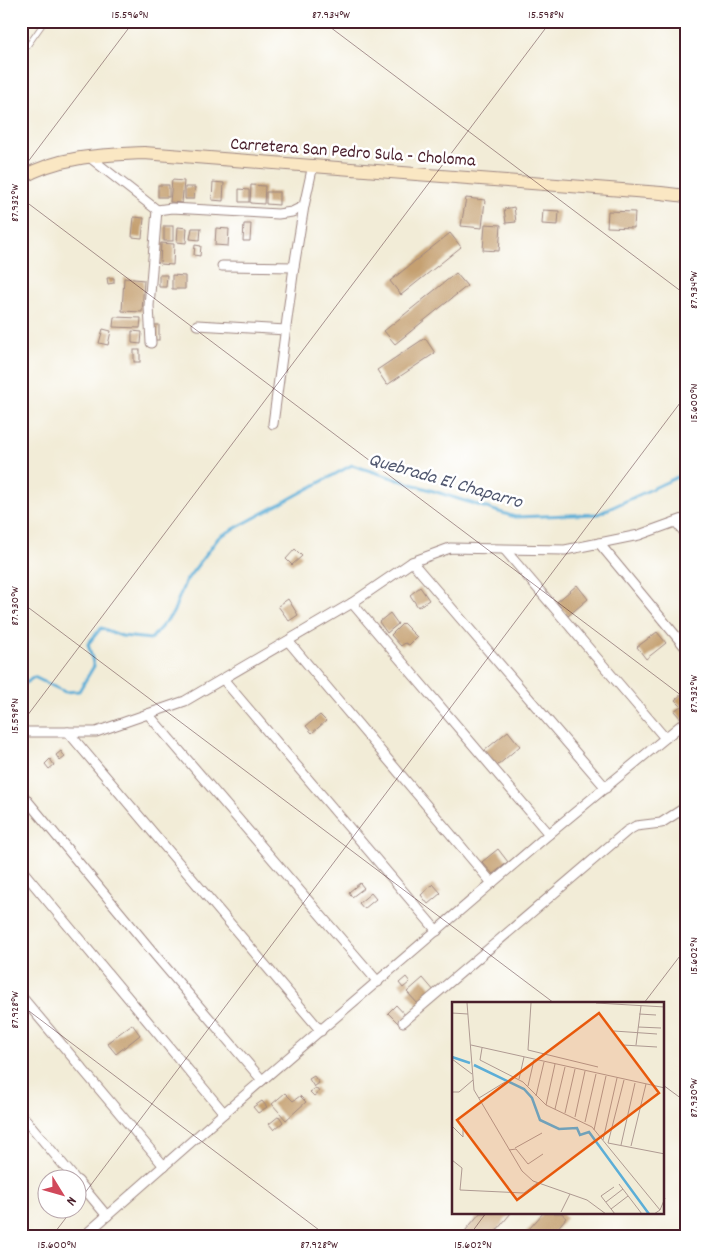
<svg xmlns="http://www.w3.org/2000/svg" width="707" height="1257" viewBox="0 0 707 1257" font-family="Dekko,sans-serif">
  <rect width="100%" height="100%" fill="#fff"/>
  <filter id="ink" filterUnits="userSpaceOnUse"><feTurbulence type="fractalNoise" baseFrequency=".02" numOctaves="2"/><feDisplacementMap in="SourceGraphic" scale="10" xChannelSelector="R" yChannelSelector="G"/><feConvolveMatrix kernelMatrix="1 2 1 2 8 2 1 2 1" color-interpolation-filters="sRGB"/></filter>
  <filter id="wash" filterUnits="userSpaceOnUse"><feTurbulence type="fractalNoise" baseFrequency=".0096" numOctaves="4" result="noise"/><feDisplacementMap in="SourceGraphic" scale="20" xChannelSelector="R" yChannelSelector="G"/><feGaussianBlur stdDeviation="1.12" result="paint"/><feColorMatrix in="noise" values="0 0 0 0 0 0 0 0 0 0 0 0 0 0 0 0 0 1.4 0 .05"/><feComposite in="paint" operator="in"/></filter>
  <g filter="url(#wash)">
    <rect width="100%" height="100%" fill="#f2ecd7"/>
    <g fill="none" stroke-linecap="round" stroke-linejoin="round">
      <polyline stroke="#5caed7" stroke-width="3" points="21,686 34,677 65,692 79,691 94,666 88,644 101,628 122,636 151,639 173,613 185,582 219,537 352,465 515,517 598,514 686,473"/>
    </g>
    <g id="blocks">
      <g fill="#c5a071">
        <polygon points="172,180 184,181 182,203 170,202"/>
        <polygon points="213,182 224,183 223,201 212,200"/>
        <rect x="158" y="185" width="11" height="12"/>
        <polygon points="251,185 265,186 264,204 250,203"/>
        <polygon points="185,187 195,187 194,199 185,199"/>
        <polygon points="239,189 249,190 249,202 239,202"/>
        <polygon points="266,192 279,192 279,205 266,204"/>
        <polygon points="466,198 485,200 482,228 461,226"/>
        <polygon points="514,207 516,222 506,223 504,209"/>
        <polygon points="543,210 559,211 558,225 542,224"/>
        <polygon points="608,211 635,212 634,228 607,227"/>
        <polygon points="134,217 144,218 142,238 132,237"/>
        <polygon points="244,224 251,224 250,241 243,241"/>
        <polygon points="485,224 501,225 499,251 483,250"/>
        <rect x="164" y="226" width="9" height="15"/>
        <polygon points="178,227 187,228 186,243 177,242"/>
        <polygon points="192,228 201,228 200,240 190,239"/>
        <polygon points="216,228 229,229 228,246 215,245"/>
        <polygon points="450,233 461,247 401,295 390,281"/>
        <polygon points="161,243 174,244 173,265 160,264"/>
        <polygon points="195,245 201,246 200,256 194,255"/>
        <polygon points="456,273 467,286 395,344 384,331"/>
        <polygon points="159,275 167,275 166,287 159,287"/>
        <polygon points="172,275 185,276 185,289 172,289"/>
        <polygon points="107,278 114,278 114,283 108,284"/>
        <polygon points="124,278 144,280 142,312 122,311"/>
        <polygon points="114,317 141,318 140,328 113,327"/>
        <rect x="154" y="325" width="5" height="15"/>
        <polygon points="103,329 111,331 108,345 99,343"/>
        <polygon points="132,331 142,332 141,344 132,343"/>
        <polygon points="425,338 435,353 387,385 377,370"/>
        <rect x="134" y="350" width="6" height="12"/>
        <polygon points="295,549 302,556 292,565 286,559"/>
        <polygon points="577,585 588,599 568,616 557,602"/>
        <polygon points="420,587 429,600 418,607 410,595"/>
        <polygon points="288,599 298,615 289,621 278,606"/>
        <polygon points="390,613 398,624 387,633 379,622"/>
        <polygon points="403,623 417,637 409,645 405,643 401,646 391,635"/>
        <polygon points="657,632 666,643 646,659 637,647"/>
        <polygon points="686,690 686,717 682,720 674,711 681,706 675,700"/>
        <polygon points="320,715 326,721 312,733 306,726"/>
        <polygon points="508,731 520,746 497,766 484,751"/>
        <polygon points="61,751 65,757 60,761 56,755"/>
        <polygon points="50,759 54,765 49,769 45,764"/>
        <polygon points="498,849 508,862 493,874 482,862"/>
        <polygon points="360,883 364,888 352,897 349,892"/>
        <polygon points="433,884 441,893 428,904 421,895"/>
        <polygon points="371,893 376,899 364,909 359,903"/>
        <polygon points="406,977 410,982 403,988 399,983"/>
        <polygon points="423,978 435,992 419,1005 407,992"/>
        <polygon points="396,1005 407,1017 399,1024 388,1013"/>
        <polygon points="132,1024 140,1035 116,1054 107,1043"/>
        <polygon points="314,1076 319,1083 314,1087 309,1079"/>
        <polygon points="316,1088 319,1092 314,1096 310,1092"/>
        <polygon points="285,1093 293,1101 300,1096 306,1102 286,1120 272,1104"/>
        <polygon points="262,1101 267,1107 258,1113 253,1107"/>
        <polygon points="279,1116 283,1122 274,1130 269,1124"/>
        <polygon points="480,1213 511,1213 492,1236 461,1236"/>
        <polygon points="543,1213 562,1213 566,1218 551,1236 523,1236"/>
      </g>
    </g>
  </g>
  <g filter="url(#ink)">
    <use href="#blocks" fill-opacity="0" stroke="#9e8681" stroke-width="1"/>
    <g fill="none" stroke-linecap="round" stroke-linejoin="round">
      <defs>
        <polyline id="service" points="21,55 45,21"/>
        <g id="minor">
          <polyline points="88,156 157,210"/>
          <polyline points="222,266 294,267"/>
          <polyline points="197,325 286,330"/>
          <polyline points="151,343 149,306 157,210 172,208 278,214 292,212 304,206 313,165"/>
          <polyline points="273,424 294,267 304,206"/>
          <polyline points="676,522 686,534"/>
          <polyline points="599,543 686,648"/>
          <polyline points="505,550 665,738"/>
          <polyline points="412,562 606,788"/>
          <polyline points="352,603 549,834"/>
          <polyline points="288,641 492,883"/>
          <polyline points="223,679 437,931"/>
          <polyline points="148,714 378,982"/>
          <polyline points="21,732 96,732 185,701 352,603 412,562 450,548 565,550 639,535 686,518"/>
          <polyline points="68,732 321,1031"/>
          <polyline points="21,793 156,956 262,1080"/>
          <polyline points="21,869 224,1113"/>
          <polyline points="21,996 164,1166"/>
          <polyline points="403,1022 627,831 636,826 661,823 686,807"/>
          <polyline points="21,1114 76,1180"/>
          <polyline points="78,1181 107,1216"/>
          <polyline points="84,1236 224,1113 549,834 686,721"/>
        </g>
        <path id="secondary" d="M21,178C58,156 102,155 144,153L661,193L686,196"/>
      </defs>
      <use href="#service" stroke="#9e8681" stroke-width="6"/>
      <use href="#minor" stroke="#9e8681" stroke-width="11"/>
      <use href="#secondary" stroke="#9e8681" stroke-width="14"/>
      <use href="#service" stroke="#fff" stroke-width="4.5"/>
      <use href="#minor" stroke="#fff" stroke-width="9"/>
      <use href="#secondary" stroke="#fae7c3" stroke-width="12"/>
    </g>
  </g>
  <path fill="none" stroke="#4a1f2b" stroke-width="1" stroke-opacity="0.45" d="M322,21L686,295M21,171L134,21M21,198L686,699M21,602L554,1003M21,724L551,21M644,1003L686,948M21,1005L327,1236M663,1085L686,1102M78,1202L686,395M52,1236L72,1210M469,1236L486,1213"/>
  <g text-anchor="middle" stroke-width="5" stroke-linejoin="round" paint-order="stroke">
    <g font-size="18" fill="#4a1f2b" stroke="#fff">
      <text transform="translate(353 151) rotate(4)" y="6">Carretera San Pedro Sula - Choloma</text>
    </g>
    <g font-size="19" font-style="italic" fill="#515870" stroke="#fff">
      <text transform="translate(446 479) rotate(16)" y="7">Quebrada El Chaparro</text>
    </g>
  </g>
  <g transform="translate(452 1002)">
    <rect width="212" height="212" fill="#f2ecd7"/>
    <path fill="none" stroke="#5caed7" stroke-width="2.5" d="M0,55L18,61M22,63L72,87L80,96L88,118L107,127L125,126L128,133L137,130L197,212"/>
    <path fill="none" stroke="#af9a92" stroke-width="1" d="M15,1L22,88L70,169L81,179L135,198L154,212M79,1L76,48L146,65M144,1L213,5M0,11L16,12M187,12L204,13M186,25L209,26M162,29L205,32M19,43L213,86M171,43L205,45M184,43L189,4M30,46L28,58L71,80L94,103L140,125L208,208M0,57L20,72M67,77L72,55M172,78L156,141L213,152M76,84L82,58M0,90H7L21,78M84,94L92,60M27,96L53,80M94,103L103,62M103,107L113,65M113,111L123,67M123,115L133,69M133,120L144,72M0,124L11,135V124M142,128L154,74M151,138L165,76M169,143L183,81M179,144L194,82M63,146L90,131M57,148L64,147L76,162L91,152M0,158L10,166L8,188L72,191L85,181M167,182L190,212M162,185L149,194L163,212M154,200L171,187M159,207L176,194M109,210L118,192M202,212L208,208L213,196"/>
    <path fill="#e8590c" fill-opacity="0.15" stroke="#e8590c" stroke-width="2.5" d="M147,11L207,91L65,198L5,118Z"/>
    <rect width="212" height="212" fill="none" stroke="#4a1f2b" stroke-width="2.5"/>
  </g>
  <rect width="707" height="1257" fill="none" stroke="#fff" stroke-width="55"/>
  <g transform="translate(62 1194) rotate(127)"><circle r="24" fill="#ffffff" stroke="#b7a5aa"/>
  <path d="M0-4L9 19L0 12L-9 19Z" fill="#d1495b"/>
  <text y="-8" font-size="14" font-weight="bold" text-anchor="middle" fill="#4a1f2b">N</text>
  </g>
  <rect x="28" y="28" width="652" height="1202" fill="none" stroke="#4a1f2b" stroke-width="2"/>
  <g font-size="12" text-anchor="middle" fill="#4a1f2b">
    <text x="130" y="18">15.596°N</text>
    <text x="331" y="18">87.934°W</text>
    <text x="546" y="18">15.598°N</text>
    <text transform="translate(14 203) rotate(-90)" y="4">87.932°W</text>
    <text transform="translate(693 290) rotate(-90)" y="4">87.934°W</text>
    <text transform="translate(693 403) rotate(-90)" y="4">15.600°N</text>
    <text transform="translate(14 606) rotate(-90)" y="4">87.930°W</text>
    <text transform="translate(693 694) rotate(-90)" y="4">87.932°W</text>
    <text transform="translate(14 716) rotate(-90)" y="4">15.598°N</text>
    <text transform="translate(693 956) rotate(-90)" y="4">15.602°N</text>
    <text transform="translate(14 1010) rotate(-90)" y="4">87.928°W</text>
    <text transform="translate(693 1098) rotate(-90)" y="4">87.930°W</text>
    <text x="57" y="1248">15.600°N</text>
    <text x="319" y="1248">87.928°W</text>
    <text x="473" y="1248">15.602°N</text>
  </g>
</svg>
